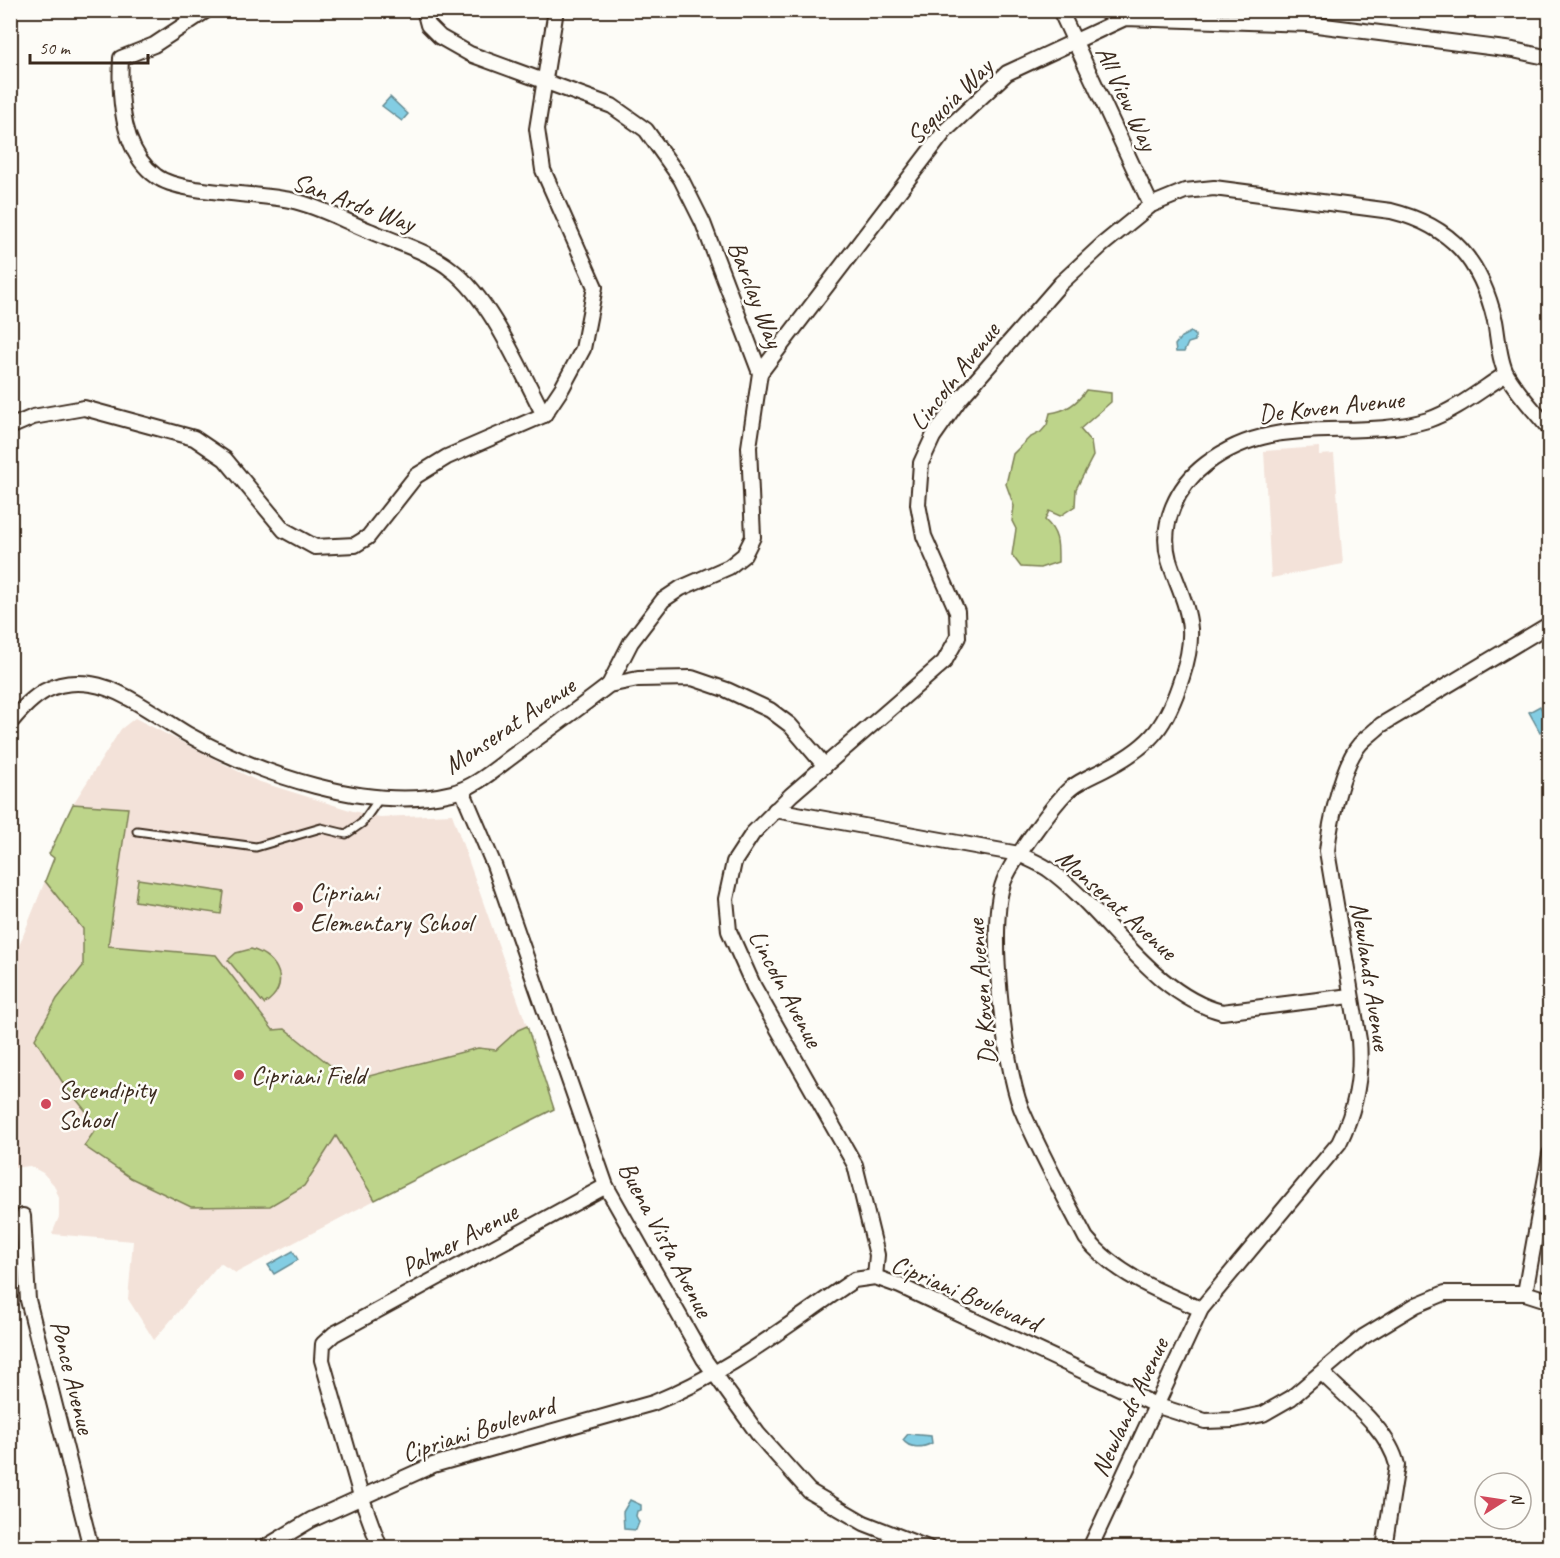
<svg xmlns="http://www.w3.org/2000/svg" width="1560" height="1558" viewBox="0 0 1560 1558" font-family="Caveat,sans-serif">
  <rect width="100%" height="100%" fill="#fdfcf7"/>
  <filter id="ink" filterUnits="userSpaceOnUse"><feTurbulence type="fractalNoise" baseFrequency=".0167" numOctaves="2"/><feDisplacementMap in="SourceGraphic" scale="12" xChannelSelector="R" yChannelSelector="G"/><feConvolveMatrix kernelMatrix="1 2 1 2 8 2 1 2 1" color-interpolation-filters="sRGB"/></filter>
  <g filter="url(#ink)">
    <g fill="#f3e2d9">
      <polygon points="1319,447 1319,455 1334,454 1343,564 1271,578 1264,451"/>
      <polygon points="135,718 257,781 353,811 380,817 452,814 527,1026 518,1030 496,1050 478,1048 387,1074 350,1081 274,1030 216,955 108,946 128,808 73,804 121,729"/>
      <polygon points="45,881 83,929 83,966 57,999 63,1083 98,1126 84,1146 304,1186 336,1135 375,1200 236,1273 220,1263 154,1340 128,1299 133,1241 52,1234 59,1217 59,1198 54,1185 43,1173 30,1166 11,1168 11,966"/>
    </g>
    <g fill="#bdd48a" stroke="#7c7f54" stroke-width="1.5">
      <path d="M1086,390L1111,393V402L1080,429L1091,442L1093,456L1076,489L1075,506L1060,516L1049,511L1045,520C1059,533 1058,544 1058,562L1040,568L1021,567L1012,555L1016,529L1012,521L1014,506L1006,484L1013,454L1029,438L1041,432L1047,425L1050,413C1066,411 1077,404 1086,390Z"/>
      <polygon points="73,804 128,808 108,946 216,955 273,1030 285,1029 350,1081 478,1048 496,1050 518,1030 527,1026 554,1109 375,1200 336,1136 304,1186 270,1206 191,1207 131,1178 84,1146 98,1126 63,1083 35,1039 57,999 83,966 83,929 45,881 54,858 49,854"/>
      <polygon points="138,879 224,892 221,914 135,901"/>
      <path d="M251,949C279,957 292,986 264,1004L228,960L236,953Z"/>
    </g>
    <g fill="#83cde3" stroke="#668c94" stroke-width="1.5">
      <polygon points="390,97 408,114 402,121 382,106"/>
      <polygon points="1191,332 1195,335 1195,341 1188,343 1184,352 1176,352 1175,345 1181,337"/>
      <polygon points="1540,706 1550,726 1540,732 1529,712"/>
      <polygon points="293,1251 298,1260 274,1274 268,1265"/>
      <path d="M908,1434L931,1436L932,1443C923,1448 909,1449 903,1440Z"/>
      <polygon points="630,1500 641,1505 641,1510 637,1511 636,1516 639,1522 636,1530 624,1529 623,1512"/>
    </g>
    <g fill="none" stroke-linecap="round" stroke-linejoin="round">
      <defs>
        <polyline id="service" points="137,831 256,847 321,828 346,834 362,823 379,799"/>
        <g id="minor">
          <path d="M207,10L154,45L121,58C119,96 121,151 156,176C181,195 259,192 294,201C320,207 345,221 370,231C397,243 429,251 452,270C492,301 520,370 544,415"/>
          <polyline points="424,10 428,25 440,37 470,54 612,106 646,130 681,179 703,223 760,373 749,447 753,537 744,555 729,567 681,588 663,600 631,642 609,685"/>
          <polyline points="1060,10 1151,205"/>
          <polyline points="760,373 945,131 1007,73 1125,18 1309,24 1513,50 1550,58"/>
          <polyline points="10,427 33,417 84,408 194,438 225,459 284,530 315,547 355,545 368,537 416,476 447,457 544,415 562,388 583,349 595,287 543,170 537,129 556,10"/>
          <path d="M10,723C32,696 53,678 91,684C121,688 160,718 187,734C258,774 371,813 452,793C475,787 495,769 514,755C546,732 578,709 609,685L638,679L692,678L727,690L770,710L790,725L825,766"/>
          <polyline points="462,790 494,865 606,1186 704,1359 758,1434 809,1491 864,1523 928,1548"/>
          <path d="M775,810L1019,854C1028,859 1039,863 1048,869C1106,910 1151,994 1222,1012L1350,996"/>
          <polyline points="23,1216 28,1300 91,1548"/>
          <path d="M875,1277L877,1255L855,1165L754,987L729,931L726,899L734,862L753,833L791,795L944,662L958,637L957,611L924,536L918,504L921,463L933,437L959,400L1061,283L1102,245L1151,205L1185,191L1214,188L1391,211C1452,226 1481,261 1495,321C1498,337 1499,361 1507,375C1518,394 1536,412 1550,430"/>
          <polyline points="1525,1293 1550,1154"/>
          <path d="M1201,1309C1160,1292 1115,1274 1086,1238C1064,1196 1040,1153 1021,1108C1004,1064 987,924 1004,881C1011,862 1056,800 1071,788C1082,779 1097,774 1109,767C1153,744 1167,724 1182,677C1187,662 1191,645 1190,629C1188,604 1176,583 1169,560C1159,524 1177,486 1206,464C1276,410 1352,443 1428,420C1455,411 1482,389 1506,374"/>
          <path d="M1322,1373C1347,1398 1389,1430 1397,1465L1384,1548"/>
          <path d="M264,1548L311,1520L433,1465L653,1403C728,1373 788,1324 854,1280L875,1277L900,1286L1158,1406L1205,1421L1234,1420L1263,1414L1291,1398L1363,1337L1416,1305L1445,1293H1525L1550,1301"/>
          <polyline points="380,1548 361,1496 322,1360 323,1344 334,1334 606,1186"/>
          <path d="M1090,1548L1201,1309L1339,1143C1356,1109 1362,1077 1359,1040L1327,851C1330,823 1342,764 1360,744C1366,737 1375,731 1381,725L1550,624"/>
        </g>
      </defs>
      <use href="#service" stroke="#3b2a1e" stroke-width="11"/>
      <use href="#minor" stroke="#3b2a1e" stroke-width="18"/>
      <use href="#service" stroke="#fdfcf7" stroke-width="7"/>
      <use href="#minor" stroke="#fdfcf7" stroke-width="14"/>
    </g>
  </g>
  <g fill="#d1495b" stroke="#fdfcf7" stroke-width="2">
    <circle cx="298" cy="907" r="6"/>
    <circle cx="239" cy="1075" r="6"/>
    <circle cx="46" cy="1104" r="6"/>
  </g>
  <g text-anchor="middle" stroke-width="5" stroke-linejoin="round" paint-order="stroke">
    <g font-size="26" fill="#3b2a1e" stroke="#fdfcf7">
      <text transform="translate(1127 98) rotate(65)" y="9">All View Way</text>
      <text transform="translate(949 101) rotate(-45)" y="9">Sequoia Way</text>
      <text transform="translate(354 202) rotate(20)" y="9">San Ardo Way</text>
      <text transform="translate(756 294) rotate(69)" y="9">Barclay Way</text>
      <text transform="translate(954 376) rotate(-52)" y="9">Lincoln Avenue</text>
      <text transform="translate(1331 406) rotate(-6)" y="9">De Koven Avenue</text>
      <text transform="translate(509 725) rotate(-34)" y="9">Monserat Avenue</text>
      <text transform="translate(1117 904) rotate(42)" y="9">Monserat Avenue</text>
      <text transform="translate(1371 976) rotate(81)" y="9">Newlands Avenue</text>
      <text transform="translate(786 988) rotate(62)" y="9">Lincoln Avenue</text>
      <text transform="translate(981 992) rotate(-95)" y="9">De Koven Avenue</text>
      <text transform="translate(459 1239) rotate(-28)" y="9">Palmer Avenue</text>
      <text transform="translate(666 1239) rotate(62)" y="9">Buena Vista Avenue</text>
      <text transform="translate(966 1293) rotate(23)" y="9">Cipriani Boulevard</text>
      <text transform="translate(73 1377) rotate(76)" y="9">Ponce Avenue</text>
      <text transform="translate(1129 1407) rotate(-65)" y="9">Newlands Avenue</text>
      <text transform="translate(478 1429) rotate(-18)" y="9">Cipriani Boulevard</text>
    </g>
    <g font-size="26" fill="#3b2a1e" stroke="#fdfcf7" text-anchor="start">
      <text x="310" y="901">Cipriani<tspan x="310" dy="30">Elementary School</tspan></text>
      <text x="251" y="1084">Cipriani Field</text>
      <text x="58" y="1098">Serendipity<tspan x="58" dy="30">School</tspan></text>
    </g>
  </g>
  <rect width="1560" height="1558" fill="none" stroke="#fdfcf7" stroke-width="36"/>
  <rect x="18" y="18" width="1524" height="1522" fill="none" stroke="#3b2a1e" stroke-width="2" filter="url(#ink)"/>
  <g transform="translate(1503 1501) rotate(78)"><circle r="28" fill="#fdfcf7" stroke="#afa8a0" stroke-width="1.5"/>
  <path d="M0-4.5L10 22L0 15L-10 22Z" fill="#d1495b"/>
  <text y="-9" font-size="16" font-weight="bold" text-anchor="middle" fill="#3b2a1e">N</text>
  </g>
  <path d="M30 54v9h118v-9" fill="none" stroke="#3b2a1e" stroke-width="3"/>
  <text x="39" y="54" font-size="18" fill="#3b2a1e" stroke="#fdfcf7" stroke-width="4.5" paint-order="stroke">50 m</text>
</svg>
